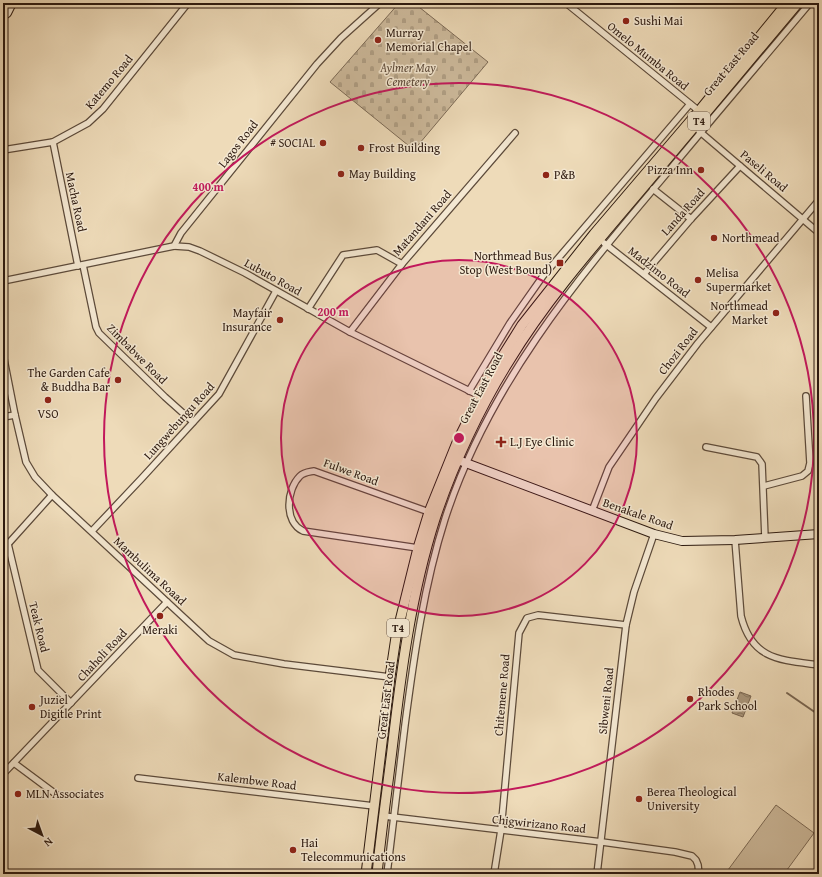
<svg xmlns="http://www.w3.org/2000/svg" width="822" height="877" viewBox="0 0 822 877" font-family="'Gentium Book Plus',serif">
  <defs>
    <pattern id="cemetery-stones" width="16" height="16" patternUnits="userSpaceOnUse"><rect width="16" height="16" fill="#cdba9c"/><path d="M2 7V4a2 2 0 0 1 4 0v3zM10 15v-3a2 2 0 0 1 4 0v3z" fill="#b09f85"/></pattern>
    <pattern id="water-waves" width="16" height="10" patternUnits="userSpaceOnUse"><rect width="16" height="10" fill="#ac997f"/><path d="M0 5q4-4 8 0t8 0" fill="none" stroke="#8c7c66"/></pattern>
  </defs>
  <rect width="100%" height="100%" fill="#eedbb9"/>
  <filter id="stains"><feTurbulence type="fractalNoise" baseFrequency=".005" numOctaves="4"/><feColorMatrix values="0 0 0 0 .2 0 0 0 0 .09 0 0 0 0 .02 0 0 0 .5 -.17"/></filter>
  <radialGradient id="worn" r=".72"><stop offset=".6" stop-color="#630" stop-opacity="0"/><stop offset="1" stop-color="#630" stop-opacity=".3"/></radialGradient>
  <polygon fill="url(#cemetery-stones)" stroke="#7c6a56" points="399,3 414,3 488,62 414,150 330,82"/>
  <polygon fill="#cdba9c" stroke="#7c6a56" points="776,805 814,833 784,874 725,874"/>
  <polygon fill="url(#water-waves)" stroke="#796652" points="740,692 751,696 743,717 732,713"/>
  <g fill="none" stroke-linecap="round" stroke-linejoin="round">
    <polyline stroke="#796652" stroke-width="2" points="787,693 819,715"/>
    <defs>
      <g id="street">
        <polyline points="566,3 699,111"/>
        <polyline points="699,131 819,233"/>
        <polyline points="53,142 78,266"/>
        <polyline points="3,150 53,142 88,123 103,109 188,3"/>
        <polyline points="653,189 691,219"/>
        <polyline points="604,243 711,327"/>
        <polyline points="174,246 189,247 200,251 245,273 350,332 482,397"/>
        <polyline points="83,265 96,327 99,333 165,397 193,422"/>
        <polyline points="644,274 691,219 740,166"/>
        <polyline points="3,281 174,246 181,233 317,64 341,38 380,3"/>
        <polyline points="308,309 343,255 377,250 402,264"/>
        <polyline points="350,332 402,264 515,133"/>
        <polyline points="3,354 15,415 26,462 35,477 52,495 209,641 234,655 284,664 390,677"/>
        <polyline points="469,391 510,323 543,276 690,104"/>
        <polyline points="3,417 15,415"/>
        <polyline points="706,447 757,457 762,464 765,538"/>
        <polyline points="764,486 802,476 808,471 810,463 806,396"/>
        <polyline points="592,511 609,467 656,398 698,343 819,200"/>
        <polyline points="92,531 142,478 219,394 276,291"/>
        <path d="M735,540L741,616C752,660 780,660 819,665"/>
        <polyline points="8,544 38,670 71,703"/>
        <polyline points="3,545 8,544 52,495"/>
        <path d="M418,548L303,531C284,522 286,490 300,476C304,472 309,472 314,471L429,512"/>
        <polyline points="14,763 57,795"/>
        <polyline points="3,774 167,602"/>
        <polyline points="138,778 374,806"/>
        <polyline points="384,816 602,842 675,852 692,856 696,860 698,865 699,874"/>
        <path d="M387,874C393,824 399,775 405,725C414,656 424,585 445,519C488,386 574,283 662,179C711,120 761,61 810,3"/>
        <polyline points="494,874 501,830 519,633 527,618 538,615 626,625"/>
        <polyline points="597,874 626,625 634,592 654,534"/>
      </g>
      <g id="secondary">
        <polyline points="3,16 7,13 12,3"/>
        <polyline points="458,460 654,534 682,541 735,540 819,534"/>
      </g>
      <g id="primary">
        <polyline points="366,874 390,677 396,637 418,548 429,512 458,440 480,396 502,357 522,325 594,234 699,111 787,3"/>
        <path d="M377,874C381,833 387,791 392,750C401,672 411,594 435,519C452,467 480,407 509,361C548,297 599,240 647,183C697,123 748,63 798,3"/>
      </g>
    </defs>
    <use href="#street" stroke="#5c4a3a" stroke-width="8"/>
    <use href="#secondary" stroke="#2c190f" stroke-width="10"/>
    <use href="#primary" stroke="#2c190f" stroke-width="11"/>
    <use href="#street" stroke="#f4e8d2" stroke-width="5.5"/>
    <use href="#secondary" stroke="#f4e8d2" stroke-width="8"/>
    <use href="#primary" stroke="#eedbb9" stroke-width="9"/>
  </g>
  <circle cx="459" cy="438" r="178" fill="#c2185b" fill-opacity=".12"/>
  <g fill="none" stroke="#c2185b" stroke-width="2">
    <circle cx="459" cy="438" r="178"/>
    <circle cx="459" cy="438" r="355"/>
  </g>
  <g fill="#8f2418" stroke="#f4e8d2" stroke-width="1.5">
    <circle cx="626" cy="21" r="4"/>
    <circle cx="378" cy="40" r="4"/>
    <circle cx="323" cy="143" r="4"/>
    <circle cx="361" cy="148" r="4"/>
    <circle cx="701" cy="170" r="4"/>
    <circle cx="341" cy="174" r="4"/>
    <circle cx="546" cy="175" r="4"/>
    <circle cx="714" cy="238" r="4"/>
    <rect x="556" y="259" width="8" height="8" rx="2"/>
    <circle cx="698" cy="280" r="4"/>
    <circle cx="776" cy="313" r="4"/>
    <circle cx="280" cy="320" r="4"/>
    <circle cx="118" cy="380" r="4"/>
    <circle cx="48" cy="400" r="4"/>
    <path d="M499 436h4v4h4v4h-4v4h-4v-4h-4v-4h4z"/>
    <circle cx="160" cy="616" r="4"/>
    <circle cx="690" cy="699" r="4"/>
    <circle cx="32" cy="707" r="4"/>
    <circle cx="18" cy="794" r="4"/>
    <circle cx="639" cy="799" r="4"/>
    <circle cx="293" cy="850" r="4"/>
  </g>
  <g text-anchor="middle" stroke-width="3" stroke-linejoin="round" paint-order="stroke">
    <g fill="#f4e8d2" stroke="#68574a" stroke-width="1">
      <rect x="688" y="112" width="22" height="18" rx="3"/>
      <rect x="387" y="619" width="22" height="18" rx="3"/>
    </g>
    <g font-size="11" font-weight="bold" fill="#2c190f">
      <text x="699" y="125">T4</text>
      <text x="398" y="632">T4</text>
    </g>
    <g font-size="12" fill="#2c190f" stroke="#f4e8d2" text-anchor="start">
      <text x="634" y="25">Sushi Mai</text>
      <text x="386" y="37">Murray<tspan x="386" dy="14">Memorial Chapel</tspan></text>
      <text x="315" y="147" text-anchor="end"># SOCIAL</text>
      <text x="369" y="152">Frost Building</text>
      <text x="693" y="174" text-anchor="end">Pizza Inn</text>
      <text x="349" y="178">May Building</text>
      <text x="554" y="179">P&amp;B</text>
      <text x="722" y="242">Northmead</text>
      <text x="552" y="260" text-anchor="end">Northmead Bus<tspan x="552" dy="14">Stop (West Bound)</tspan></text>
      <text x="706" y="277">Melisa<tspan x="706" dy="14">Supermarket</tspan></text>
      <text x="768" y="310" text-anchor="end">Northmead<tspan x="768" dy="14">Market</tspan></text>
      <text x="272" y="317" text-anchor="end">Mayfair<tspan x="272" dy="14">Insurance</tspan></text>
      <text x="110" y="377" text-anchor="end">The Garden Cafe<tspan x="110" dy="14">&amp; Buddha Bar</tspan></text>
      <text x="48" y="418" text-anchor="middle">VSO</text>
      <text x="510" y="446">L.J Eye Clinic</text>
      <text x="160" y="634" text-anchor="middle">Meraki</text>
      <text x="698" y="696">Rhodes<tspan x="698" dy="14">Park School</tspan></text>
      <text x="40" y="704">Juziel<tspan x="40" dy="14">Digitle Print</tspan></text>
      <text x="647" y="796">Berea Theological<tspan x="647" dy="14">University</tspan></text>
      <text x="26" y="798">MLN Associates</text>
      <text x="301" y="847">Hai<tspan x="301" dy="14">Telecommunications</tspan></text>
    </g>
    <g font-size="12" fill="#2c190f" stroke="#f4e8d2">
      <text transform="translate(648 56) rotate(39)" y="4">Omelo Mumba Road</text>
      <text transform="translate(731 64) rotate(-50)" y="4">Great East Road</text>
      <text transform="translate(109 82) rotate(-50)" y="4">Katemo Road</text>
      <text transform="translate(238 144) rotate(-52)" y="4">Lagos Road</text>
      <text transform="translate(764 171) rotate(40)" y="4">Paseli Road</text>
      <text transform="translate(76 202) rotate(78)" y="4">Macha Road</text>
      <text transform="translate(683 212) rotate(-48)" y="4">Landa Road</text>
      <text transform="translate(422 223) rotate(-49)" y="4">Matandani Road</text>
      <text transform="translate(659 272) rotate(38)" y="4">Madzimo Road</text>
      <text transform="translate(273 277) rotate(29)" y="4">Lubuto Road</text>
      <text transform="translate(678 351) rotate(-52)" y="4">Chozi Road</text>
      <text transform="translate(137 354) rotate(45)" y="4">Zimbabwe Road</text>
      <text transform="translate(481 388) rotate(-62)" y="4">Great East Road</text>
      <text transform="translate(179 421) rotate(-48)" y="4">Lungwebungu Road</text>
      <text transform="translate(351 472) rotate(20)" y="4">Fulwe Road</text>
      <text transform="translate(638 514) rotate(19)" y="4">Benakale Road</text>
      <text transform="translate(150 571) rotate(43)" y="4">Mambulima Roaad</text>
      <text transform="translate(39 627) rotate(76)" y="4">Teak Road</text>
      <text transform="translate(102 655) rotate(-47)" y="4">Chaholi Road</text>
      <text transform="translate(502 695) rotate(-85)" y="4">Chitemene Road</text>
      <text transform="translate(386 700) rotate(-83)" y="4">Great East Road</text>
      <text transform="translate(606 701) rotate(-84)" y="4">Sibweni Road</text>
      <text transform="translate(257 781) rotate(7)" y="4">Kalembwe Road</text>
      <text transform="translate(539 824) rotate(6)" y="4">Chigwirizano Road</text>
    </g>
    <g font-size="12" font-style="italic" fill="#5c4939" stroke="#f4e8d2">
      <text x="408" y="72">Aylmer May<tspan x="408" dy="14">Cemetery</tspan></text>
    </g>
  </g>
  <circle cx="459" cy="438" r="6" fill="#c2185b" stroke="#f4e8d2" stroke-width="2"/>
  <g font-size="12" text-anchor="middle" font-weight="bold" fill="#c2185b" stroke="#f4e8d2" stroke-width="3" stroke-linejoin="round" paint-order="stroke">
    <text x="208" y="191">400 m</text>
    <text x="333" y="316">200 m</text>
  </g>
  <rect width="822" height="877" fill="none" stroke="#eedbb9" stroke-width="16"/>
  <rect x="4" y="4" width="814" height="869" fill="none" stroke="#2c190f" stroke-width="2"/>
  <rect x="8" y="8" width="806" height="861" fill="none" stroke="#2c190f"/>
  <g transform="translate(42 835) rotate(139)" stroke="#f4e8d2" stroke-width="3" paint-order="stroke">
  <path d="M0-3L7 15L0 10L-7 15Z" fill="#2c190f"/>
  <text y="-6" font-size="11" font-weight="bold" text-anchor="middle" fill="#2c190f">N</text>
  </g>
  <rect width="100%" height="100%" filter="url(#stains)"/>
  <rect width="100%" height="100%" fill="url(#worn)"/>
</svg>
